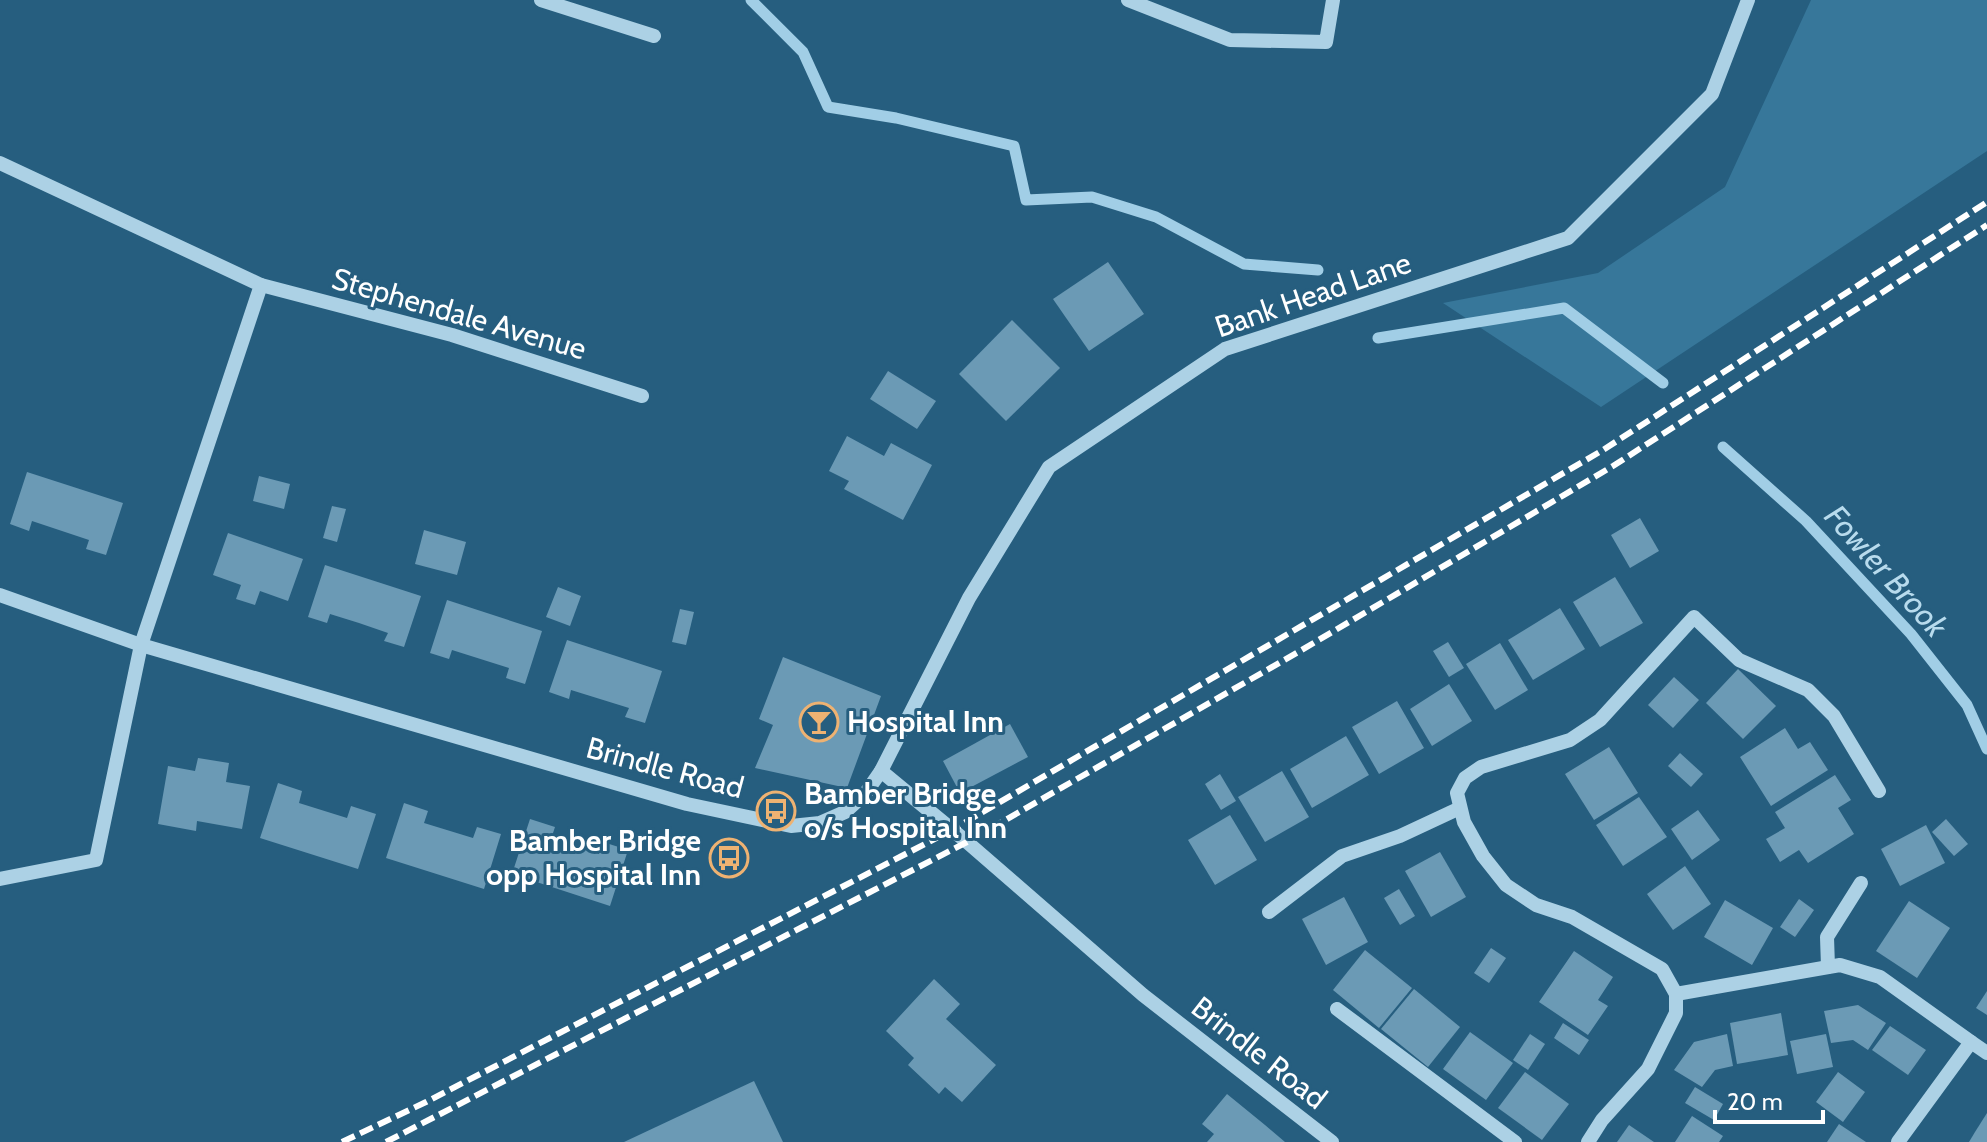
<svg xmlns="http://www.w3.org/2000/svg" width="1987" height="1142" viewBox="0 0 1987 1142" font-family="Cabin,sans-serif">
  <rect width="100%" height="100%" fill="#265e7f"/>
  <polygon fill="#37779a" points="1811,0 1987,0 1987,151 1601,407 1443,303 1598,273 1725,187"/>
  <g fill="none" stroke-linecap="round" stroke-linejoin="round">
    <g stroke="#a1cee6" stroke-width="11">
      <polyline points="751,0 803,52 828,107 896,118 1014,146 1026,200 1092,197 1156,217 1244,264 1318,270"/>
      <polyline points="1378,338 1564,308 1663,383"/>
      <polyline points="1723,447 1806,521 1911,634 1967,705 1987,749"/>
    </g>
  </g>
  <g fill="#6b9ab5">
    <polygon points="1108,262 1144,314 1089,351 1053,299"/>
    <polygon points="1012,320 1060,368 1006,421 959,374"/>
    <polygon points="888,371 936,401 917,429 870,399"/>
    <polygon points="847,436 884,456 891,443 932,465 903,520 844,489 849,481 829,471"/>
    <polygon points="27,472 123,503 106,555 86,549 89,540 32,521 29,531 10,524"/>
    <polygon points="259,476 290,484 284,509 253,501"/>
    <polygon points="332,506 346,509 337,542 323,538"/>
    <polygon points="1640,518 1659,551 1630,568 1611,535"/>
    <polygon points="424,530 466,542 457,575 415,564"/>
    <polygon points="228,533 303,559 288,601 260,591 255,605 236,599 241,585 213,575"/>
    <polygon points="325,565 421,596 404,647 384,641 388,633 359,623 330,614 327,623 308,617"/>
    <polygon points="1615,577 1643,623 1600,647 1573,602"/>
    <polygon points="558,587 581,596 570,626 546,617"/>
    <polygon points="447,600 542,631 525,684 506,678 509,668 452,650 449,659 430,653"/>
    <polygon points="1560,608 1585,649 1533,680 1508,640"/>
    <polygon points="680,609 694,612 686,645 672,642"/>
    <polygon points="567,640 662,671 645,723 625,717 629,708 571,690 569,699 549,692"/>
    <polygon points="1448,642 1464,668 1449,677 1433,651"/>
    <polygon points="1500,643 1528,690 1495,710 1466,664"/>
    <polygon points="783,657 881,696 847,788 755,768 773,725 759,719"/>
    <polygon points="1738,669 1776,706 1743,739 1706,703"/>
    <polygon points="1674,677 1699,700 1673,728 1648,705"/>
    <polygon points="1449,684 1472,721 1432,746 1410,709"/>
    <polygon points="1397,701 1424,748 1379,774 1352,727"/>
    <polygon points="1010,724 1028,757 960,793 943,761"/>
    <polygon points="1785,728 1798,749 1810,742 1828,770 1771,806 1740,757"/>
    <polygon points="1346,736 1369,775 1312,808 1290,769"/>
    <polygon points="1609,747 1638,793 1594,820 1565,774"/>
    <polygon points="1680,753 1703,774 1691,787 1668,766"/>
    <polygon points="198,758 229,763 226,782 250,786 242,829 197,821 196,831 158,824 168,766 195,771"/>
    <polygon points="1282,771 1309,817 1265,842 1238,797"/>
    <polygon points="1220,774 1236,801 1221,810 1205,784"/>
    <polygon points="1835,775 1851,800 1838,808 1854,834 1808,863 1799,850 1780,862 1766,839 1785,828 1775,812"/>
    <polygon points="278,783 302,791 299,803 347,818 351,806 376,814 358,869 260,838"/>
    <polygon points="1639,797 1667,837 1623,866 1596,825"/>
    <polygon points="404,803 428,811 424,823 473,838 477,827 501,834 484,889 386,858"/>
    <polygon points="1698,810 1720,840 1692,860 1671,829"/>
    <polygon points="1230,815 1257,860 1215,885 1188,840"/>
    <polygon points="530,819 555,827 551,839 575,847 599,854 603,842 628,850 610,906 512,874"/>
    <polygon points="1946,819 1968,844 1954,856 1932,832"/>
    <polygon points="1926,825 1945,863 1900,886 1881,849"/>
    <polygon points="1440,852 1466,897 1431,917 1405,871"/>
    <polygon points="1685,866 1711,904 1673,930 1647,894"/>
    <polygon points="1399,889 1415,916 1400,925 1384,898"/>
    <polygon points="1344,897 1368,942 1326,965 1302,919"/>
    <polygon points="1799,899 1814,910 1795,937 1780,927"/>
    <polygon points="1725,900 1773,928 1752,965 1704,937"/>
    <polygon points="1909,901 1950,928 1917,978 1876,951"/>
    <polygon points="1491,948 1506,958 1489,983 1474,973"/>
    <polygon points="1365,950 1412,988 1379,1028 1333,990"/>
    <polygon points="1574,951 1613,977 1598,1000 1608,1006 1588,1035 1539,1002"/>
    <polygon points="934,979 960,1004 946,1019 996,1065 962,1102 945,1087 939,1094 908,1065 914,1058 886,1031"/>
    <polygon points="1414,989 1460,1027 1428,1067 1381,1029"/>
    <polygon points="1987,991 1987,1015 1976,1008"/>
    <polygon points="1858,1005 1886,1023 1868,1050 1853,1040 1831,1043 1824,1011"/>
    <polygon points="1781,1013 1788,1055 1737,1064 1730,1023"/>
    <polygon points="1563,1023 1589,1040 1579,1055 1554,1038"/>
    <polygon points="1890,1026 1926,1050 1908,1075 1872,1050"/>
    <polygon points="1470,1032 1513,1063 1486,1100 1443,1069"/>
    <polygon points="1530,1034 1545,1044 1528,1070 1513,1060"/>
    <polygon points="1727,1034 1733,1066 1715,1070 1702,1087 1674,1070 1694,1042"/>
    <polygon points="1826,1034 1833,1067 1797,1074 1790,1041"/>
    <polygon points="1525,1072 1569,1104 1542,1140 1498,1108"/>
    <polygon points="1838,1072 1865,1092 1843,1122 1816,1102"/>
    <polygon points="754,1081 783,1142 624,1142"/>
    <polygon points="1695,1087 1723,1104 1714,1120 1685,1103"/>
    <polygon points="1227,1094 1265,1125 1285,1142 1207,1142 1214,1134 1202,1124"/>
    <polygon points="1987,1113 1987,1142 1969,1142 1975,1132"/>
    <polygon points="1692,1116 1723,1136 1719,1142 1675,1142"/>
    <polygon points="1839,1124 1866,1142 1827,1142"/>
    <polygon points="1629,1125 1654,1142 1617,1142"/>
  </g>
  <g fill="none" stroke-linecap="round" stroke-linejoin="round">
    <g stroke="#acd1e5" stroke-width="14">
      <polyline points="541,0 654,36"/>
      <polyline points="1128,0 1230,40 1326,42 1333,0"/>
      <polyline points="0,163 261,285 141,645 96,860 0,879"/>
      <polyline points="261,285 452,335 642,396"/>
      <polyline points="0,595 141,645 687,804 791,826 820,823 845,812 865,794 881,771 969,598 1049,467 1225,349 1568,238 1712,94 1748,0"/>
      <polyline points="881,771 967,842 1143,995 1332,1142"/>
      <polyline points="1269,912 1342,856 1400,836 1460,808"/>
      <polyline points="1828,967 1827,937 1861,883"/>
      <polyline points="1676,994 1840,965 1880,977 1971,1042"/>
      <polyline points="1337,1009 1515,1142"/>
      <polyline points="1588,1142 1602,1120 1648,1069 1676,1013 1676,994 1662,969 1572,917 1536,905 1506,885 1483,856 1464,822 1457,793 1465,778 1481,767 1570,740 1600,720 1694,617 1739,660 1808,690 1834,716 1879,791"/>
      <polyline points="1898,1142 1971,1042 1987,1053"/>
    </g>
    <g stroke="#fff" stroke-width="6" stroke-dasharray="14 6" stroke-linecap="butt">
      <polyline points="342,1142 426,1102 952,830 1603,450 1987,202"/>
      <polyline points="386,1142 967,842 1300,651 1613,466 1987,225"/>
    </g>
  </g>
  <defs>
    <symbol id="bar-ring" viewBox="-11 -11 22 22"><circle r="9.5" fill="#265e7f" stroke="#eeb272" stroke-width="1.5"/><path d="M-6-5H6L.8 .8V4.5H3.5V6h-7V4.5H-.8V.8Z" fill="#eeb272"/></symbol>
    <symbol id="bus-ring" viewBox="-11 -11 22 22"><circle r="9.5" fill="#265e7f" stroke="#eeb272" stroke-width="1.5"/><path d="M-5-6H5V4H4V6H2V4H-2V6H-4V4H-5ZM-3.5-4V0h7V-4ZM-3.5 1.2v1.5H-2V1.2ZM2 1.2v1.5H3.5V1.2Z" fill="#eeb272"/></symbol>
  </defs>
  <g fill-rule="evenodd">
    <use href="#bar-ring" x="797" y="700" width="44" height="44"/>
    <use href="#bus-ring" x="754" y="789" width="44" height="44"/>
    <use href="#bus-ring" x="707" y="836" width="44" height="44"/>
  </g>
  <g text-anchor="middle" stroke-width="6" stroke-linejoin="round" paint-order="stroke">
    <g font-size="30" fill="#fff" stroke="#265e7f">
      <text transform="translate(1313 295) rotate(-19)" y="10">Bank Head Lane</text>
      <text transform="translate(459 314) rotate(16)" y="10">Stephendale Avenue</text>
      <text transform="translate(665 768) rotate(15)" y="10">Brindle Road</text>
      <text transform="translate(1259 1053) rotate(38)" y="10">Brindle Road</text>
    </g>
    <g font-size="30" font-weight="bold" fill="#fff" stroke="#265e7f" text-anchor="start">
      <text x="847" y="732">Hospital Inn</text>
      <text x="804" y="804">Bamber Bridge<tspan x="804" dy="34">o/s Hospital Inn</tspan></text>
      <text x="701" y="851" text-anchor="end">Bamber Bridge<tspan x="701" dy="34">opp Hospital Inn</tspan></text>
    </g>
    <g font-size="32" font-style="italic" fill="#b8dbed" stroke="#265e7f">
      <text transform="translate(1886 571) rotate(48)" y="11">Fowler Brook</text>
    </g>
  </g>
  <path d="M1715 1110v12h108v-12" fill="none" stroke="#ffffff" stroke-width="4"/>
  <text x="1727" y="1110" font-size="24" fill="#ffffff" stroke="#265e7f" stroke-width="6" paint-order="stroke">20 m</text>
</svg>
